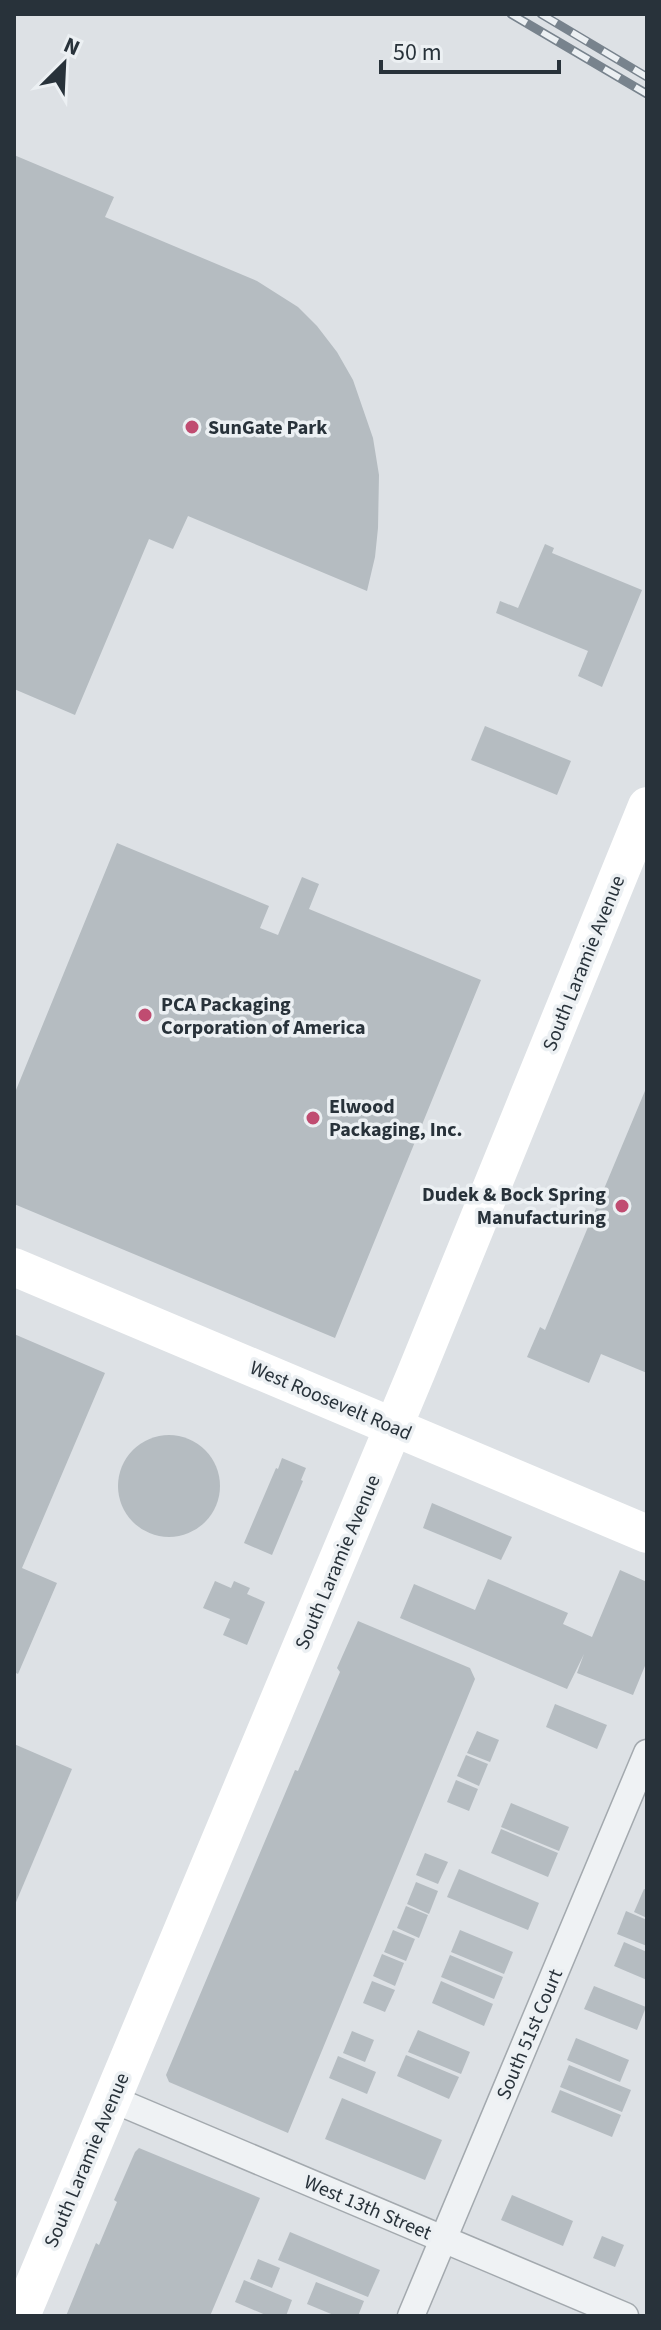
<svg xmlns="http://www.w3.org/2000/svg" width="661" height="2330" viewBox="0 0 661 2330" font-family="'Source Sans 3',sans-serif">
  <rect width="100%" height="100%" fill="#dde1e5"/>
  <g fill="#b5bcc1">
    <polygon points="14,155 114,197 105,217 257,281 298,307 317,326 337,352 353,380 373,438 379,475 378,528 375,557 367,591 188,516 173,549 149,539 75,715 14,689"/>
    <polygon points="545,544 554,548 552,553 642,590 602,687 578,676 588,651 496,613 500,601 518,608"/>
    <polygon points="485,726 571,761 557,795 471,760"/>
    <polygon points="117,843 269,906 260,928 278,935 302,877 319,884 309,909 481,980 335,1338 14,1204 14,1095"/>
    <polygon points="647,1086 647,1373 601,1354 589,1383 527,1357 540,1327 545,1330"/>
    <polygon points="14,1334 105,1373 22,1568 57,1583 18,1674 14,1672"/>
    <circle cx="169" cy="1486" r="51"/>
    <polygon points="282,1458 306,1468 301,1480 303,1481 272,1555 244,1543 276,1468 278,1469"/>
    <polygon points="432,1503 512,1537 501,1560 423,1528"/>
    <polygon points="620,1570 647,1582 647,1661 633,1695 577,1673 584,1654 567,1689 400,1618 414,1584 475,1610 488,1579 568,1613 563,1624 592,1637"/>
    <polygon points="215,1581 231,1588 234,1581 250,1588 247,1594 265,1602 247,1645 223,1635 230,1619 203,1608"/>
    <polygon points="358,1621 470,1668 475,1679 288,2133 169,2082 166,2075 295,1770 298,1771 340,1672 337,1668"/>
    <polygon points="555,1704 607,1725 597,1749 546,1727"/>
    <polygon points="477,1731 499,1740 490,1762 467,1753"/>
    <polygon points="14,1744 72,1769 14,1907"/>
    <polygon points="466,1755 488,1764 479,1786 457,1776"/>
    <polygon points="456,1780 478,1789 469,1811 447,1802"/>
    <polygon points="511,1803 569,1827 559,1851 501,1827"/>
    <polygon points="501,1829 558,1853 548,1877 491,1853"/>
    <polygon points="425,1853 448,1862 438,1884 416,1875"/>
    <polygon points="459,1869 539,1903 528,1930 447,1897"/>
    <polygon points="416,1882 438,1891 429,1914 407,1904"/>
    <polygon points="644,1889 647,1890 647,1918 634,1912"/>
    <polygon points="406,1906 428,1915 419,1938 397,1928"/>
    <polygon points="626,1911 647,1920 647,1946 617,1934"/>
    <polygon points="393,1930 415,1939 406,1961 384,1952"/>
    <polygon points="460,1930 513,1952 504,1974 451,1952"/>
    <polygon points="624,1942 647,1952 647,1980 614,1966"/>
    <polygon points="382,1954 404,1963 395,1986 373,1976"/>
    <polygon points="450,1955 503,1977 494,1999 441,1977"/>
    <polygon points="372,1981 395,1990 385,2012 363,2003"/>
    <polygon points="441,1981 493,2004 484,2026 432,2003"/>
    <polygon points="594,1986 646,2007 637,2030 584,2009"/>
    <polygon points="418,2030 470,2052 461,2074 408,2052"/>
    <polygon points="352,2031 374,2040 365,2062 343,2053"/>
    <polygon points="576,2038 629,2060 620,2082 567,2060"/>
    <polygon points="406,2055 459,2077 449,2099 397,2076"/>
    <polygon points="338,2056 376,2072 367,2094 329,2078"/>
    <polygon points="569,2065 631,2090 622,2112 560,2087"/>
    <polygon points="560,2090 621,2115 612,2137 551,2112"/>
    <polygon points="342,2098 442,2140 425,2180 325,2139"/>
    <polygon points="139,2148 260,2198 210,2316 66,2316 96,2243 99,2245 117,2202 114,2200 135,2152"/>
    <polygon points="512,2195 573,2221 563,2246 501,2220"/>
    <polygon points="290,2232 380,2270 368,2297 278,2260"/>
    <polygon points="602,2236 624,2245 615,2267 593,2258"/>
    <polygon points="258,2259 280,2268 272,2288 250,2279"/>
    <polygon points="244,2280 292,2300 286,2316 268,2316 235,2302"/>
    <polygon points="316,2282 364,2301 358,2316 336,2316 307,2304"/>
  </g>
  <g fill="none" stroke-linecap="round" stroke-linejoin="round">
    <defs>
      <g id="street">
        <polyline points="112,2099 625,2316"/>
        <polyline points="411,2316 647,1753"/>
      </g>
    </defs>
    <use href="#street" stroke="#a3a9ae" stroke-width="29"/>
    <use href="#street" stroke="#eff2f4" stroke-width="26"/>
    <g stroke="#fff" stroke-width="38">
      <polyline points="14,1267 647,1534"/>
      <polyline points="21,2316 416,1373 647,806"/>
    </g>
    <defs>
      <g id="rail">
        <polyline points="511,14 647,94"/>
        <polyline points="541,14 647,77"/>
      </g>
    </defs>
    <use href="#rail" stroke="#78838d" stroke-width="9"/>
    <use href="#rail" stroke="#ecf0f3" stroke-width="6" stroke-dasharray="18" stroke-linecap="butt"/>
  </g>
  <g fill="#c04c71" stroke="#ecf0f3" stroke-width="3">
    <circle cx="192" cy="427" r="8"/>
    <circle cx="145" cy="1015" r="8"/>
    <circle cx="313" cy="1118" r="8"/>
    <circle cx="622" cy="1206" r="8"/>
  </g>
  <g text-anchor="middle" stroke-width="7" stroke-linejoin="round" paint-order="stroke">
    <g font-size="20" font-weight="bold" fill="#28323a" stroke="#ecf0f3" text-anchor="start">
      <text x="208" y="434">SunGate Park</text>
      <text x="161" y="1011">PCA Packaging<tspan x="161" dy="23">Corporation of America</tspan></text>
      <text x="329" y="1113">Elwood<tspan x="329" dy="23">Packaging, Inc.</tspan></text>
      <text x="606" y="1201" text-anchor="end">Dudek &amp; Bock Spring<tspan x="606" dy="23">Manufacturing</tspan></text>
    </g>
    <g font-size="20" fill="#28323a" stroke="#ecf0f3">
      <text transform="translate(583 963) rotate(-68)" y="7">South Laramie Avenue</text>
      <text transform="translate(331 1400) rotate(23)" y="7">West Roosevelt Road</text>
      <text transform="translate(337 1562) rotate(-67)" y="7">South Laramie Avenue</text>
      <text transform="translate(529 2034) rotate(-67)" y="7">South 51st Court</text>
      <text transform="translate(86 2160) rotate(-67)" y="7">South Laramie Avenue</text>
      <text transform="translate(368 2207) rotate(23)" y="7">West 13th Street</text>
    </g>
  </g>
  <rect width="661" height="2330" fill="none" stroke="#28323a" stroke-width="32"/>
  <g transform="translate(64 64) rotate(24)" stroke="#ecf0f3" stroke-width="6" paint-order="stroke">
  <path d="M0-6L14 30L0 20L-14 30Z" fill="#28323a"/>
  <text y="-12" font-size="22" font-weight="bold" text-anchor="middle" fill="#28323a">N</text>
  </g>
  <path d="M381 60v12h178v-12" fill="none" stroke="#28323a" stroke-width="4"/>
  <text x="393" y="60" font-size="24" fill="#28323a" stroke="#ecf0f3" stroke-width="6" paint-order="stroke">50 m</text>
</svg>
